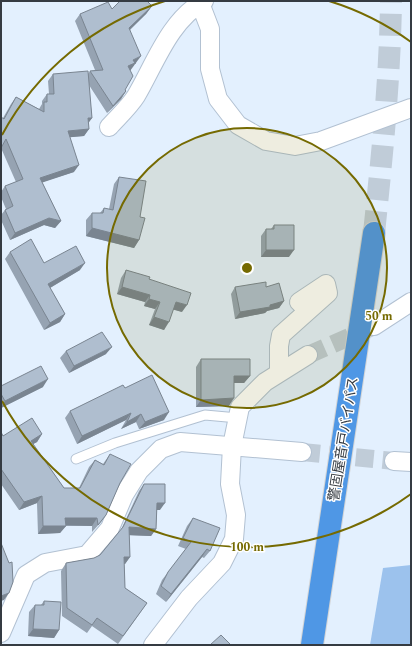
<svg xmlns="http://www.w3.org/2000/svg" width="412" height="646" viewBox="0 0 412 646" font-family="Spectral,'Noto Sans JP',serif">
  <rect width="100%" height="100%" fill="#e3f0fe"/>
  <polygon fill="#9cc2ed" points="411,565 411,645 370,645 383,568"/>
  <g fill="none" stroke-linecap="round" stroke-linejoin="round">
    <g stroke="#c0ccd8" stroke-width="18" stroke-dasharray="18 9" stroke-linecap="butt">
      <polyline points="308,355 370,328"/>
      <polyline points="302,452 394,461"/>
    </g>
    <path stroke="#c0ccd8" stroke-width="22" stroke-dasharray="22 11" stroke-linecap="butt" d="M374,233C382,156 390,79 391,1"/>
    <defs>
      <polyline id="lane" points="76,459 115,443 205,415 238,418"/>
      <g id="street">
        <polyline points="200,3 210,29 210,69 218,99 238,125 266,141 295,146 321,141 411,108"/>
        <path d="M109,127C118,117 129,107 136,96C155,64 169,21 204,1"/>
        <polyline points="374,326 411,302"/>
        <polyline points="279,372 279,346 281,335 328,293 326,284 299,302"/>
        <polyline points="394,461 411,462"/>
        <polyline points="1,633 26,575 45,563 87,555 110,528 124,495 139,471 161,449 180,442 302,452"/>
        <polyline points="153,645 189,598 222,563 234,539 236,515 230,484 232,446 240,407 265,382 308,355"/>
      </g>
      <polyline id="highway" points="312,645 374,233"/>
    </defs>
    <use href="#lane" stroke="#b2c1d2" stroke-width="11"/>
    <use href="#street" stroke="#b2c1d2" stroke-width="20"/>
    <use href="#highway" stroke="#d3d4d5" stroke-width="24"/>
    <use href="#lane" stroke="#fff" stroke-width="9"/>
    <use href="#street" stroke="#fff" stroke-width="18"/>
    <use href="#highway" stroke="#4f97e5" stroke-width="22"/>
  </g>
  <g fill="#96a3b2">
    <polygon points="152,6 146,14 130,30 136,64 134,64 130,70 125,90 126,91 121,99 107,113 89,85 92,118 88,123 89,129 84,136 70,137 74,172 42,182 61,221 55,228 44,225 10,240 1,220 1,215 5,210 6,209 1,197 1,192 5,186 16,182 1,148 3,118 11,104 16,97 39,109 42,104 42,101 47,94 49,94 48,81 53,74 88,74 90,71 95,70 75,21 80,14 112,9"/>
    <polygon points="119,177 140,217 139,240 134,248 86,236 86,220 92,213 100,213 104,208 109,209 114,184"/>
    <polygon points="274,225 289,257 261,257 261,236 266,229 271,229"/>
    <polygon points="10,252 44,263 80,270 50,288 65,314 60,322 44,330 5,259"/>
    <polygon points="126,270 149,279 182,312 173,309 164,330 149,325 155,309 144,306 145,302 117,294 121,278"/>
    <polygon points="235,287 266,287 284,301 279,308 267,311 265,313 235,319 231,294"/>
    <polygon points="66,351 106,354 69,373 60,358"/>
    <polygon points="201,359 250,376 244,383 234,383 229,406 196,407 196,367"/>
    <polygon points="1,386 43,387 1,408"/>
    <polygon points="125,388 164,420 139,429 136,422 121,429 126,420 77,444 65,418 70,411"/>
    <polygon points="1,432 3,436 42,434 37,442 33,444 64,488 79,488 89,467 95,460 103,464 110,454 120,483 106,515 101,522 92,532 92,526 66,526 60,533 38,534 37,503 19,510 1,484"/>
    <polygon points="144,484 160,510 157,510 156,529 151,536 129,535 130,557 125,564 124,564 125,588 147,603 118,644 92,626 87,633 62,616 61,571 66,563 94,558 100,555 120,532 139,491"/>
    <polygon points="193,518 210,551 204,558 202,557 166,602 156,594 162,580 186,549 178,546 187,526"/>
    <polygon points="44,601 59,630 54,638 28,636 29,612 35,605 41,605"/>
  </g>
  <g fill="#7a8591">
    <polygon points="152,6 146,14 124,35 129,28"/>
    <polygon points="141,56 130,71 123,74 133,60"/>
    <polygon points="126,91 121,99 107,113 113,106"/>
    <polygon points="88,118 92,118 87,125"/>
    <polygon points="89,129 84,136 62,138 68,131"/>
    <polygon points="79,165 74,172 35,185 40,178"/>
    <polygon points="49,218 61,221 55,228 44,225 10,240 15,233"/>
    <polygon points="92,228 139,240 134,248 86,236"/>
    <polygon points="266,250 294,250 289,257 261,257"/>
    <polygon points="85,263 80,270 43,292 48,284"/>
    <polygon points="122,287 150,295 145,302 117,294"/>
    <polygon points="149,299 160,302 155,309 144,306"/>
    <polygon points="284,301 279,308 267,311 265,313 235,319 240,312"/>
    <polygon points="176,302 187,305 182,312 171,309"/>
    <polygon points="65,314 60,322 44,330 50,323"/>
    <polygon points="154,317 169,322 164,330 149,325"/>
    <polygon points="112,347 106,354 69,373 74,366"/>
    <polygon points="234,376 250,376 244,383 228,383"/>
    <polygon points="48,379 43,387 1,408 1,406 5,401"/>
    <polygon points="234,398 229,406 196,407 201,400"/>
    <polygon points="169,412 164,420 139,429 145,422"/>
    <polygon points="131,413 126,420 77,444 82,436"/>
    <polygon points="141,414 136,422 121,429 127,422"/>
    <polygon points="42,434 37,442 26,448 31,441"/>
    <polygon points="42,496 37,503 19,510 24,502"/>
    <polygon points="157,503 165,503 160,510 152,510"/>
    <polygon points="65,518 97,518 92,526 60,525"/>
    <polygon points="43,526 66,526 60,533 38,534"/>
    <polygon points="129,527 156,529 151,536 124,535"/>
    <polygon points="207,549 202,557 166,602 171,594"/>
    <polygon points="124,557 130,557 125,564 119,564"/>
    <polygon points="9,593 4,600 1,601 1,596"/>
    <polygon points="33,629 59,630 54,638 28,636"/>
  </g>
  <g fill="#afbecf" stroke="#7a8591">
    <polygon points="120,1 147,1 152,6 129,28 141,56 133,60 135,63 128,66 133,76 125,90 126,91 113,106 90,71 103,70 80,14 108,2 112,9"/>
    <polygon points="88,71 92,118 88,118 89,129 68,131 79,165 40,178 61,221 49,218 15,233 5,210 13,206 5,186 23,179 6,139 1,148 1,117 4,119 16,97 44,112 44,102 47,102 47,94 54,94 53,74"/>
    <polygon points="119,177 146,181 140,217 145,218 139,240 92,228 92,213 103,213 104,208 113,210"/>
    <polygon points="274,225 294,225 294,250 266,250 266,229 274,229"/>
    <polygon points="31,239 44,263 76,246 85,263 48,284 65,314 50,323 10,252"/>
    <polygon points="126,270 150,277 149,279 191,293 187,305 176,302 169,322 154,317 160,302 149,299 150,295 122,287"/>
    <polygon points="266,282 266,287 279,283 284,301 270,305 270,307 240,312 235,287"/>
    <polygon points="102,332 112,347 74,366 66,351"/>
    <polygon points="201,359 250,359 250,376 234,376 234,398 201,400"/>
    <polygon points="41,366 48,379 5,401 1,394 1,386"/>
    <polygon points="152,375 169,412 145,422 141,414 127,422 131,413 82,436 70,411 123,385 125,388"/>
    <polygon points="32,418 42,434 31,441 64,488 80,488 95,460 104,465 110,454 131,464 120,483 106,515 98,525 97,518 65,518 66,526 43,526 42,496 24,502 1,469 1,432 3,436"/>
    <polygon points="144,484 165,484 165,503 157,503 156,529 129,527 130,557 124,557 125,588 147,603 123,636 97,618 92,625 67,608 66,563 94,558 100,555 123,527"/>
    <polygon points="193,518 220,528 210,551 207,549 171,594 161,586 168,572 191,542 183,538"/>
    <polygon points="1,543 9,563 12,562 13,582 9,593 1,596"/>
    <polygon points="44,601 61,602 59,630 33,629 35,605 44,605"/>
    <polygon points="221,635 231,645 210,645"/>
  </g>
  <circle cx="247" cy="268" r="140" fill="#756a01" fill-opacity=".12"/>
  <g fill="none" stroke="#756a01" stroke-width="2">
    <circle cx="247" cy="268" r="140"/>
    <path d="M411 494A279 279 0 0 1 2 401M2 135A279 279 0 0 1 165 1M329 1A279 279 0 0 1 411 42"/>
  </g>
  <g text-anchor="middle" stroke-width="3" stroke-linejoin="round" paint-order="stroke">
    <g font-size="14" fill="#353b42" stroke="#fff">
      <text transform="translate(343 439) rotate(-81)" y="5">警固屋音戸バイパス</text>
    </g>
  </g>
  <circle cx="247" cy="268" r="6" fill="#756a01" stroke="#fff" stroke-width="2"/>
  <g font-size="12" text-anchor="middle" font-weight="bold" fill="#756a01" stroke="#fff" stroke-width="3" stroke-linejoin="round" paint-order="stroke">
    <text x="379" y="320">50 m</text>
    <text x="247" y="551">100 m</text>
  </g>
  <rect width="412" height="646" fill="none" stroke="#353b42" stroke-width="4"/>
</svg>
